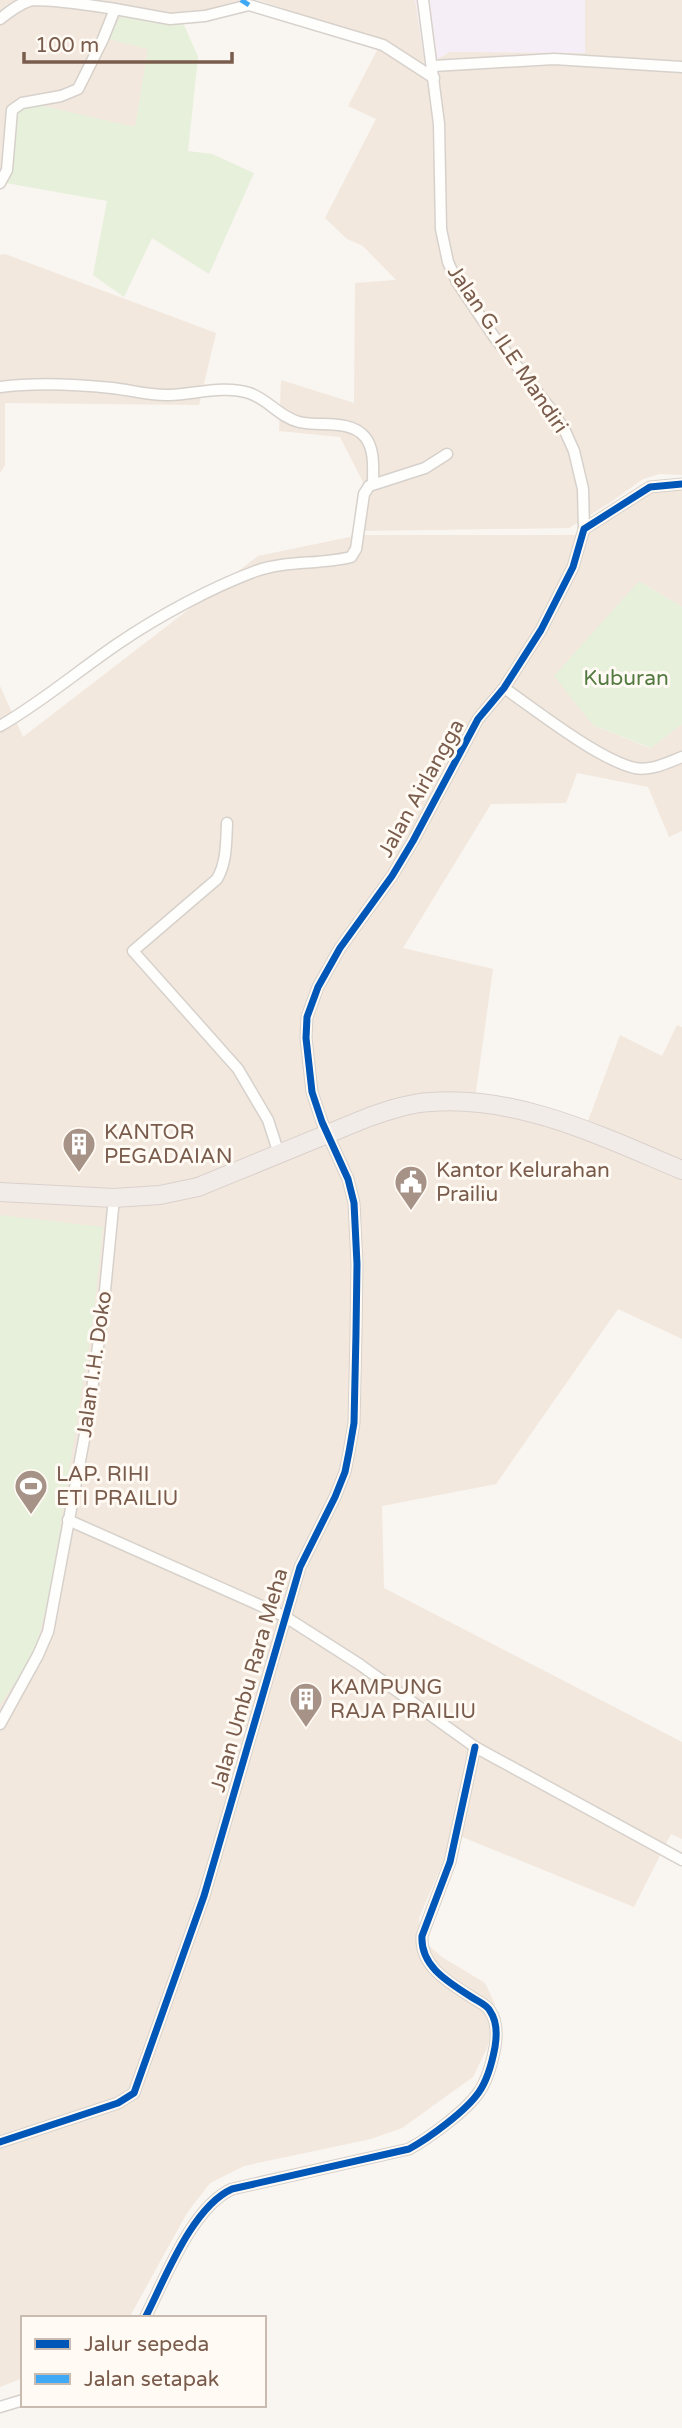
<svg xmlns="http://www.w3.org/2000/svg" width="682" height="2428" viewBox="0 0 682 2428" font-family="'Varela Round',sans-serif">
  <rect width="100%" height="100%" fill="#f9f5f0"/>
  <g fill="#f2e8de">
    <polygon points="0,0 241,0 245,2 181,18 149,48 135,128 21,101 6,168 0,181"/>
    <polygon points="258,0 682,0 682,475 660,474 643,479 611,502 569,528 361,531 367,490 340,437 279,431 281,380 354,403 355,283 396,280 363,246 347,239 325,218 376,119 348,106 382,41"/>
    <polygon points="5,254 216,333 199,405 5,403 5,465 0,473 0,255"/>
    <polygon points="682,481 682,607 639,581 593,725 650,748 682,724 682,831 669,837 648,787 577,773 566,803 491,804 403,948 493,969 475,1099 585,1129 620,1035 662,1056 677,1025 682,1027 682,1339 618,1309 496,1484 382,1506 384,1588 682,1742 682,1839 671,1834 634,1907 455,1834 419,1918 421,1939 442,1957 485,1983 495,2004 488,2046 473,2077 402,2128 371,2139 244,2166 210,2183 187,2213 129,2318 23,2318 23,2378 0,2387 0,686 23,737 258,556 359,535 575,535 585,525 643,485 653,482"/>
  </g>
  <polygon fill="#f6eef6" points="415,0 585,0 585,53 450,52 425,66"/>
  <g fill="#e7f0db">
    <polygon points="120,17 167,22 181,18 198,57 188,151 212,154 254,173 209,274 152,238 124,297 93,275 107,201 0,182 6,168 8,112 21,101 135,127 148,49 108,39"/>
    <polygon points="639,581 682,607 682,724 651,748 593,725 554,676"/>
    <polygon points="0,1215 103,1227 93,1319 51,1587 35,1653 0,1705"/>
  </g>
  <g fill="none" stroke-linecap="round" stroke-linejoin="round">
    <defs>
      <g id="minor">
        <polyline points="423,0 439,124 441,229 448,262 457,282 495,338 553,412 565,431 574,451 583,489 584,529"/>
        <path d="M0,19C9,12 21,2 33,0C59,0 89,5 115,9"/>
        <polyline points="433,66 554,59 682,67"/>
        <polyline points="0,183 7,170 12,110 22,103 61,96 78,89 103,39 115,9 170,19 205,16 249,5 383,45 434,78"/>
        <path d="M0,387C37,382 74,384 112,388C131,390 150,396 170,395C195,394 225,385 249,393C268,399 279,417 299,422C320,427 350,419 365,437C375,449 373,469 373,484"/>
        <path d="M504,688C536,710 599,760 635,768C651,771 667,763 682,757"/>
        <path d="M0,726C42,702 79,670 119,643C157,617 212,587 256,571C286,560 320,565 351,557L356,549L364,494L369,486L425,468L447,454"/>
        <path d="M227,823C226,842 227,862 217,879L133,951L238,1069L268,1120L279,1154"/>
        <polyline points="68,1520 284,1616 359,1664 475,1747 682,1860"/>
        <polyline points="0,1724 38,1655 48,1632 88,1418 103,1311 114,1198"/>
        <polyline points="0,2142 118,2103 134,2093 204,1896 300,1567 335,1497 345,1472 349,1452 354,1423 356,1333 357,1264 354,1203 348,1179 322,1122 312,1092 306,1038 307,1017 318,987 340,948 392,876 413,841 478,719 504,688 541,630 573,567 584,529 650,487 682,484"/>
        <path d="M145,2318C165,2279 192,2207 232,2189L409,2149C429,2138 466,2111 479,2092C488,2079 492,2063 495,2047C497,2035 497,2021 490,2011C487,2005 479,2002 473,1998C450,1983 420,1967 422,1936L450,1862L475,1747"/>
        <polyline points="0,2407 23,2400"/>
      </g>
      <path id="trunk" d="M0,1192L114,1198L160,1195L198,1187L369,1117C389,1110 410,1103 431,1102C518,1095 603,1137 682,1170"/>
    </defs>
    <use href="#minor" stroke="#d7d1cb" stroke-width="13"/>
    <use href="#trunk" stroke="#dad1cc" stroke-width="20"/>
    <use href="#minor" stroke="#fefefd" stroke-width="10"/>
    <use href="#trunk" stroke="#f2ece8" stroke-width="18"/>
    <polyline stroke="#3fa9f5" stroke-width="5" stroke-dasharray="10 5" stroke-linecap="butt" points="241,0 249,5"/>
    <defs>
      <g id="cycleway">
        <polyline points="0,2142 118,2103 134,2093 204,1896 300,1567 335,1497 345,1472 349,1452 354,1423 356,1333 357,1264 354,1203 348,1179 322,1122 312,1092 306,1038 307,1017 318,987 340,948 392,876 413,841 478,719 504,688 541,630 573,567 584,529 650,487 682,484"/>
        <path d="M145,2318C165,2279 192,2207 232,2189L409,2149C429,2138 466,2111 479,2092C488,2079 492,2063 495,2047C497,2035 497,2021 490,2011C487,2005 479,2002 473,1998C450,1983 420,1967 422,1936L450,1862L475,1747"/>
      </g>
    </defs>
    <use href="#cycleway" stroke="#fffaf3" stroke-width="11"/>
    <use href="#cycleway" stroke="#0057b8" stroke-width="7"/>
  </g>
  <defs>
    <symbol id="building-pin" viewBox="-11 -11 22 30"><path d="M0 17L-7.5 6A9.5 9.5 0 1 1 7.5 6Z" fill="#a69286" stroke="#fffaf3"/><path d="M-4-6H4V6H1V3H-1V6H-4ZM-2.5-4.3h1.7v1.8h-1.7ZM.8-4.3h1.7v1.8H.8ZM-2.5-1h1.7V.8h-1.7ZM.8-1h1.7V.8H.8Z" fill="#fff"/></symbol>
    <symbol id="civic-pin" viewBox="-11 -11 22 30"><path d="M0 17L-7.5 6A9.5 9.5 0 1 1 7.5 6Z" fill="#a69286" stroke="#fffaf3"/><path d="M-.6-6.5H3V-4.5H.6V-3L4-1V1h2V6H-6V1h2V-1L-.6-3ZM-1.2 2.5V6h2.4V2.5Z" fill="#fff"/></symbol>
    <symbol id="stadium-pin" viewBox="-11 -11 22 30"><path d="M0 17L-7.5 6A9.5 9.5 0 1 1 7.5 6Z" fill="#a69286" stroke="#fffaf3"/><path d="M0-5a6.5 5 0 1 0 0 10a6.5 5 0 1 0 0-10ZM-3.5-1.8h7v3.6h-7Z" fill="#fff"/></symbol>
  </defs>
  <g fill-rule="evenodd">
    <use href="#building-pin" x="60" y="1125" width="38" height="52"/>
    <use href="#civic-pin" x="392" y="1163" width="38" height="52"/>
    <use href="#stadium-pin" x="12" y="1467" width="38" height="52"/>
    <use href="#building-pin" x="287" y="1680" width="38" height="52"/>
  </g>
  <g text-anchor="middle" stroke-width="6" stroke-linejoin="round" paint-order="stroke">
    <g font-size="21" fill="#7a5c4d" stroke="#fffaf3">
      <text transform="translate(508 349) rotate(56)" y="7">Jalan G. ILE Mandiri</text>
      <text transform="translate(421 788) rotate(-61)" y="7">Jalan Airlangga</text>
      <text transform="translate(94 1364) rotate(-82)" y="7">Jalan I.H. Doko</text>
      <text transform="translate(249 1680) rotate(-74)" y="7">Jalan Umbu Rara Meha</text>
    </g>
    <g font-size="21" fill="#537a41" stroke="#fffaf3">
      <text x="626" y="685">Kuburan</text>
    </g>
    <g font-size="21" fill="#7a5c4d" stroke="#fffaf3" text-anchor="start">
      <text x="104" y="1139">KANTOR<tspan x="104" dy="24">PEGADAIAN</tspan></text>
      <text x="436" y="1177">Kantor Kelurahan<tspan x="436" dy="24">Prailiu</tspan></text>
      <text x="56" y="1481">LAP. RIHI<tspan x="56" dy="24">ETI PRAILIU</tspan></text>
      <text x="330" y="1694">KAMPUNG<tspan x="330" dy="24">RAJA PRAILIU</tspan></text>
    </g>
  </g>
  <rect x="21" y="2316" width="245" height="91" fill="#fffaf3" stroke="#cabbb1" stroke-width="2"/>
  <rect x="35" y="2339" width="35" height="10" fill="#0057b8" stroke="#cabbb1" stroke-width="2"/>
  <text x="84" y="2351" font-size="21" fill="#7a5c4d">Jalur sepeda</text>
  <rect x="35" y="2374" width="35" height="10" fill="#3fa9f5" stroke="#cabbb1" stroke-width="2"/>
  <text x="84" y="2386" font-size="21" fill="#7a5c4d">Jalan setapak</text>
  <path d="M24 52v10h208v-10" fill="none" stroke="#7a5c4d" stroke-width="3.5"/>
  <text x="35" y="52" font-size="21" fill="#7a5c4d" stroke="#fffaf3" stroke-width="5" paint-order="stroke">100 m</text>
</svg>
